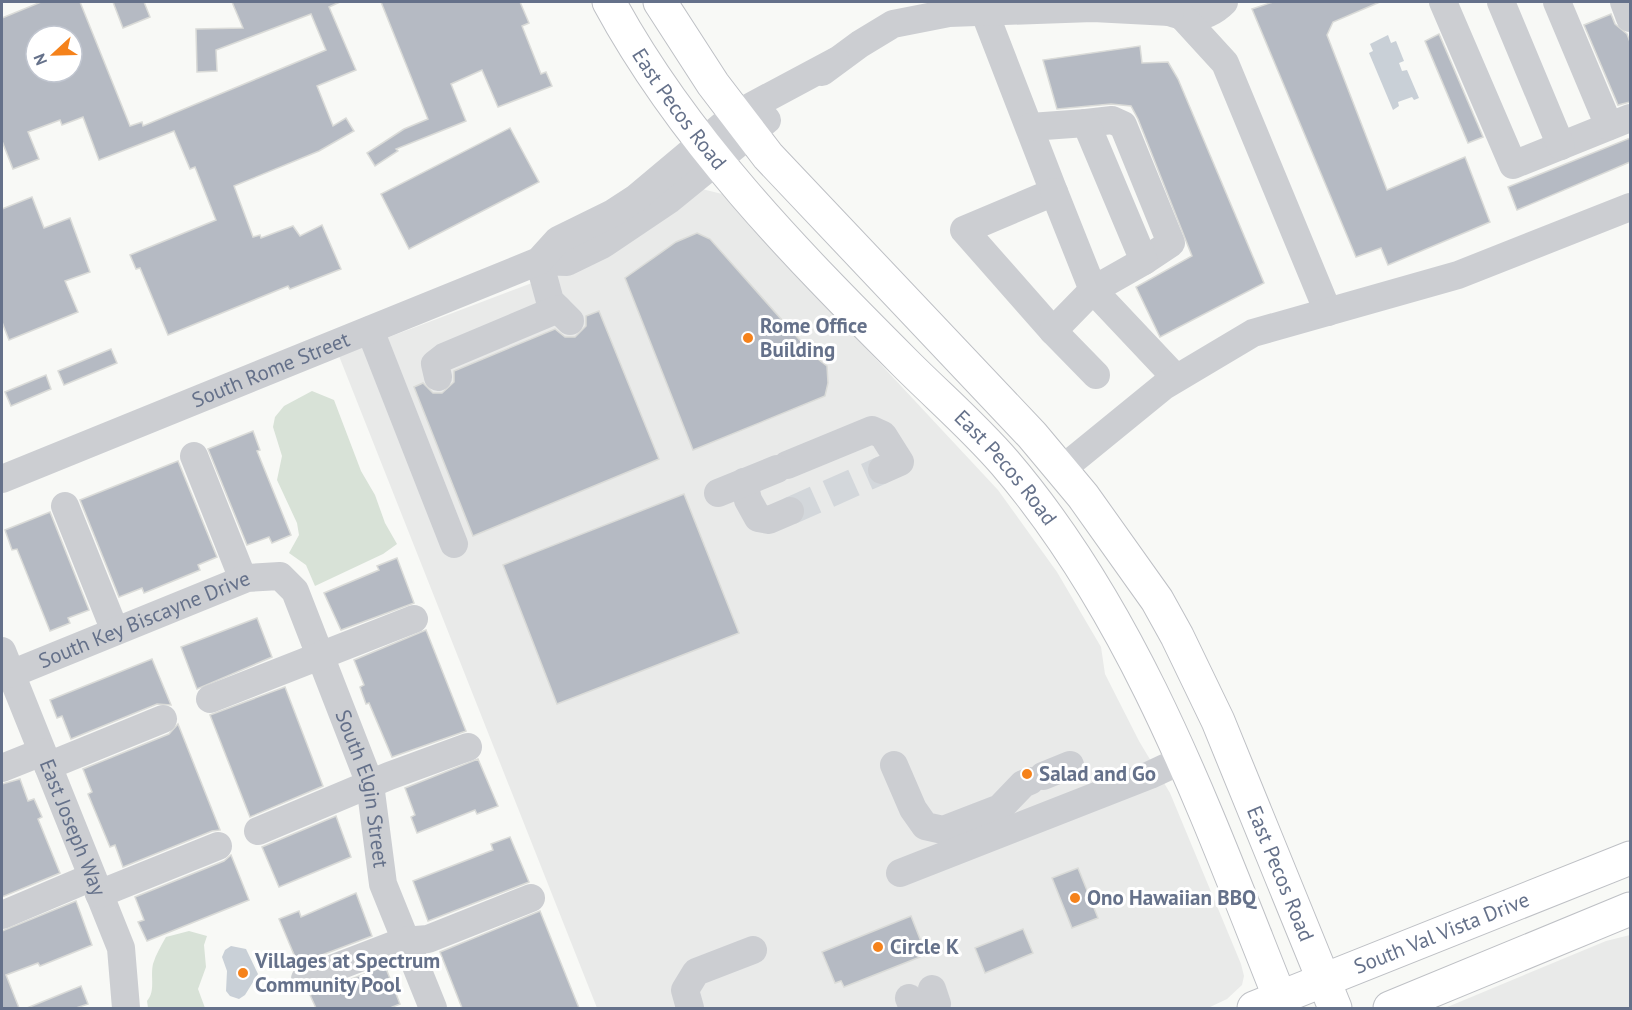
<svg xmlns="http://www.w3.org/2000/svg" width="1632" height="1010" viewBox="0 0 1632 1010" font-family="'PT Sans',sans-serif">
  <rect width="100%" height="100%" fill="#f8f9f6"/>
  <g fill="#e9eae9">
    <polygon points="702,189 722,194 998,490 1057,572 1101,647 1105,674 1139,741 1170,793 1241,964 1244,976 1242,985 1227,999 1208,1008 597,1008 339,356 577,266"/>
    <polygon points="1630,935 1630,1008 1445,1008 1606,941"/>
  </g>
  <g fill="#d8e2d7">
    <polygon points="312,391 334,400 361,471 375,495 385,523 397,544 383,554 315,586 306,565 289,553 299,535 297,523 277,480 282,456 273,427 275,417 284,406"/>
    <path d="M189,931L207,936L204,945L206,967L198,989L205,1008H148L147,1001C156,991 150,977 153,964C156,954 161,946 166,937Z"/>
  </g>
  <g fill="#c9d0d7">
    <polygon points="1388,35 1391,43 1396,41 1404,61 1399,63 1402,71 1407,70 1419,98 1414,100 1412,97 1398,102 1399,106 1393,110 1369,53 1373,51 1370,44"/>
    <polygon points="231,946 246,949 258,974 245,995 239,999 230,996 226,991 227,971 222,957 225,950"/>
  </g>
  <g fill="#b5bac3" stroke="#dadbd8" stroke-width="1.5" fill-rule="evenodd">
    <path d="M41,2H80L130,126L142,122L143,126L326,50L311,14L216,50L217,71L197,72L196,29L243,28L232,2H340L329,7L356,70L317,86L333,126L346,118L354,131L319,151L234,186L253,237L260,235L261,238L293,226L300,236L322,225L341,269L290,289L288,286L168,335L140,268L136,269L130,255L216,220L195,167L190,169L174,131L99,160L83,117L62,125L60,120L28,132L39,159L13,169L2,141V18ZM36,36H72V72H36Z"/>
    <polygon points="113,2 144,2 150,17 123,28"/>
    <polygon points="381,2 520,2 529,23 522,26 541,74 546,72 552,86 498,107 482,70 451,84 466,121 396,149 398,151 375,166 367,153 404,129 428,119"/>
    <polygon points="1273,2 1380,2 1333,22 1327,35 1387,190 1465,157 1490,222 1388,265 1381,248 1356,257 1252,9"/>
    <polygon points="1611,14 1615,24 1627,34 1630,42 1630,102 1618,105 1584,25"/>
    <polygon points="1439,34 1483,137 1468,143 1425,41"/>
    <polygon points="1140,46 1142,63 1168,62 1178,79 1264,283 1160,337 1136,287 1192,256 1138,119 1131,106 1111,104 1057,109 1043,60"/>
    <polygon points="510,128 539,182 409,249 381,194"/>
    <polygon points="1630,138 1630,162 1517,210 1508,187"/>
    <polygon points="32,197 44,228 70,218 90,272 65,281 78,312 9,340 2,322 2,209"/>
    <polygon points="697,233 710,239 814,356 827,366 828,383 825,396 693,450 625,278 676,242"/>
    <polygon points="599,311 659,459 473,536 414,387 423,383 433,393 442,393 454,382 454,371 555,329 565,337 575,337 586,326 586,316"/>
    <polygon points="111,349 117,363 64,385 58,371"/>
    <polygon points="46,375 51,389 11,406 5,392"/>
    <polygon points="253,431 260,450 257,451 291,535 272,543 269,537 247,545 208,449"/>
    <polygon points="178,461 217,557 198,565 200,570 144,593 142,588 119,597 80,500"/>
    <polygon points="684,494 739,633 557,704 503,565"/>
    <polygon points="50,512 89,610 68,618 70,623 50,631 17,549 12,550 5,530"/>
    <polygon points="397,558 414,603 341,630 324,593 379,570 377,566"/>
    <polygon points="257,618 272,657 197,689 181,647"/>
    <polygon points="426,630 466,731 392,757 369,703 366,704 360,687 364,685 354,660"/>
    <polygon points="152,659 171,705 157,704 71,739 62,716 57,718 50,700"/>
    <polygon points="285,687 323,786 250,817 210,715"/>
    <polygon points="178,724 220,830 212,831 123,867 115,845 110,847 95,811 88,794 92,792 83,769 169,734"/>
    <polygon points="478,759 498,806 477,814 475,810 417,833 411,817 415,815 405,788"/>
    <polygon points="20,779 28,801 34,799 42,817 38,819 60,873 2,897 2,784"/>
    <polygon points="336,816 351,857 279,887 262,847"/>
    <polygon points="510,837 529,882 428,921 413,881 493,850 491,844"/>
    <polygon points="231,855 249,900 147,941 138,922 144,920 135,897 224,861"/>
    <polygon points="1078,868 1098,918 1072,928 1052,878"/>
    <polygon points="356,893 372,936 298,964 279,919 299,911 301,917"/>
    <polygon points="76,901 92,945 40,966 38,963 6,975 19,1008 2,1008 2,931"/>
    <polygon points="540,911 579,1008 462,1008 440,952"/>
    <polygon points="911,916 924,949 918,952 920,957 844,987 841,981 835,983 822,952"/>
    <polygon points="1023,929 1033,953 985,973 975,948"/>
    <polygon points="385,966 400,1004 390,1008 316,1008 310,995"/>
    <polygon points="81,986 88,1004 76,1008 27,1008"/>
  </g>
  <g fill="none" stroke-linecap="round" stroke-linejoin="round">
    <polyline stroke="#d3d7db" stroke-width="28" stroke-dasharray="28 14" stroke-linecap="butt" points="790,511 882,470"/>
    <defs>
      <g id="major">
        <path id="s4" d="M609,2C683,139 795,253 905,363C938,396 974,427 1005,463C1139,620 1208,819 1284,1008"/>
        <path id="s5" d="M660,2L713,84L768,156L1032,435L1083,496L1157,600L1177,636L1218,721L1335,1008"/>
        <path id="s6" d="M1254,1008L1630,858"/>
        <polyline points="1390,1008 1630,909"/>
      </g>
    </defs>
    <use href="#major" stroke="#bec0c5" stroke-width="35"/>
    <g stroke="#ccced2" stroke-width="28">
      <polyline points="1443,2 1513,165 1630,118"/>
      <polyline points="1501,2 1561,146"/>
      <polyline points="1557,2 1609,126"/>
      <polyline points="1624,2 1630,18"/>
      <polyline points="984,11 1054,192 964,230 1053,331"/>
      <path d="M1169,12C1190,20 1208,18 1224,2"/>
      <polyline points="1182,16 1225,63 1328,312"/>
      <polyline points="822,72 860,44 893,24 949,13 1093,8 1170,12"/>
      <polyline points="1086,123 1112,120 1123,125 1171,243 1144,261"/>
      <polyline points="1030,127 1086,123 1144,261 1093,290 1053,331 1096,375"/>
      <polyline points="1054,192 1093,290 1176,378"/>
      <polyline points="539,261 567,262 602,245 669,200 767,120"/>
      <polyline points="539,261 550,301 570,321"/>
      <polyline points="370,330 454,544"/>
      <polyline points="438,377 435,364 444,357 558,309"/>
      <polyline points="194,456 243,579"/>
      <polyline points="787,465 872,430 883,435 900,462 882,470"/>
      <polyline points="1061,470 1164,386 1253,333 1458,275 1630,207"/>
      <path id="s1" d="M2,479L539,261L558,240L613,213L636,198L735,115L836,61"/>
      <polyline points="744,482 748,500 758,518 769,520 790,511"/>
      <polyline points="718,493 777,469"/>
      <polyline points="65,506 115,631"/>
      <path id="s2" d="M2,651L121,948L126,1008"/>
      <path id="s3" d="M11,674L247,578L280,576L295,591L370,784L383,884L433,1008"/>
      <polyline points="210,699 414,619"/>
      <polyline points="894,765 913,809 925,826 943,830 1000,808 1023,784 1030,781"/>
      <polyline points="48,766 163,719"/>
      <polyline points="2,768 42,752"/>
      <polyline points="1043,776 1070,765"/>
      <polyline points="258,831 389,776 468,747"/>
      <polyline points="900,873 1150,775 1182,760"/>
      <polyline points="99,894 218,846"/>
      <polyline points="2,915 92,877"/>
      <polyline points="305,979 404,941 428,939 531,898"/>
      <polyline points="932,989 937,1004"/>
      <polyline points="909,998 913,1008"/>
      <polyline points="690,1008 685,990 696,972 753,950"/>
    </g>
    <use href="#major" stroke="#fff" stroke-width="33"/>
  </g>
  <g fill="#f5821b" stroke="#fff" stroke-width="2">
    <circle cx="748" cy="338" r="6"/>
    <circle cx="1027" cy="774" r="6"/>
    <circle cx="1075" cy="898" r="6"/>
    <circle cx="878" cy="947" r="6"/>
    <circle cx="243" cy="973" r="6"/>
  </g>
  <g text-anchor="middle" stroke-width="6" stroke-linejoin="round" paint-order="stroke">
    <g font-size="21" fill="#65718a" stroke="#fff">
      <text dy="7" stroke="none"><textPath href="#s4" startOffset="128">East Pecos Road</textPath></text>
      <text dy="7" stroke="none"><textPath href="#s1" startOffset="290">South Rome Street</textPath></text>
      <text dy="7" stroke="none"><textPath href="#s4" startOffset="614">East Pecos Road</textPath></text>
      <text dy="7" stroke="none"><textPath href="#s3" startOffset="144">South Key Biscayne Drive</textPath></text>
      <text dy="7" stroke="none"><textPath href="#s3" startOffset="519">South Elgin Street</textPath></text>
      <text dy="7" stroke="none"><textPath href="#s2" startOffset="190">East Joseph Way</textPath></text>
      <text dy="7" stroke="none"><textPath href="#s5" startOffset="1080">East Pecos Road</textPath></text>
      <text dy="7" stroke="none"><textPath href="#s6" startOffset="202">South Val Vista Drive</textPath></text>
    </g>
    <g font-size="21" font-weight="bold" fill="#65718a" stroke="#fff" text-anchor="start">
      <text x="760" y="333">Rome Office<tspan x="760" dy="24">Building</tspan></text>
      <text x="1039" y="781">Salad and Go</text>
      <text x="1087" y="905">Ono Hawaiian BBQ</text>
      <text x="890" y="954">Circle K</text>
      <text x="255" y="968">Villages at Spectrum<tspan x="255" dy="24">Community Pool</tspan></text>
    </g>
  </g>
  <rect width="1632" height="1010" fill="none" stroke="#65718a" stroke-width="6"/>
  <g transform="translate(54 54) rotate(248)"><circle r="28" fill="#ffffff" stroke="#c1c6d0" stroke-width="1.5"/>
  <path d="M0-4.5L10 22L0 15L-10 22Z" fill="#f5821b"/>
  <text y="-9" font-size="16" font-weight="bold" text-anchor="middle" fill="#65718a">N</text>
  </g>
</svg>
